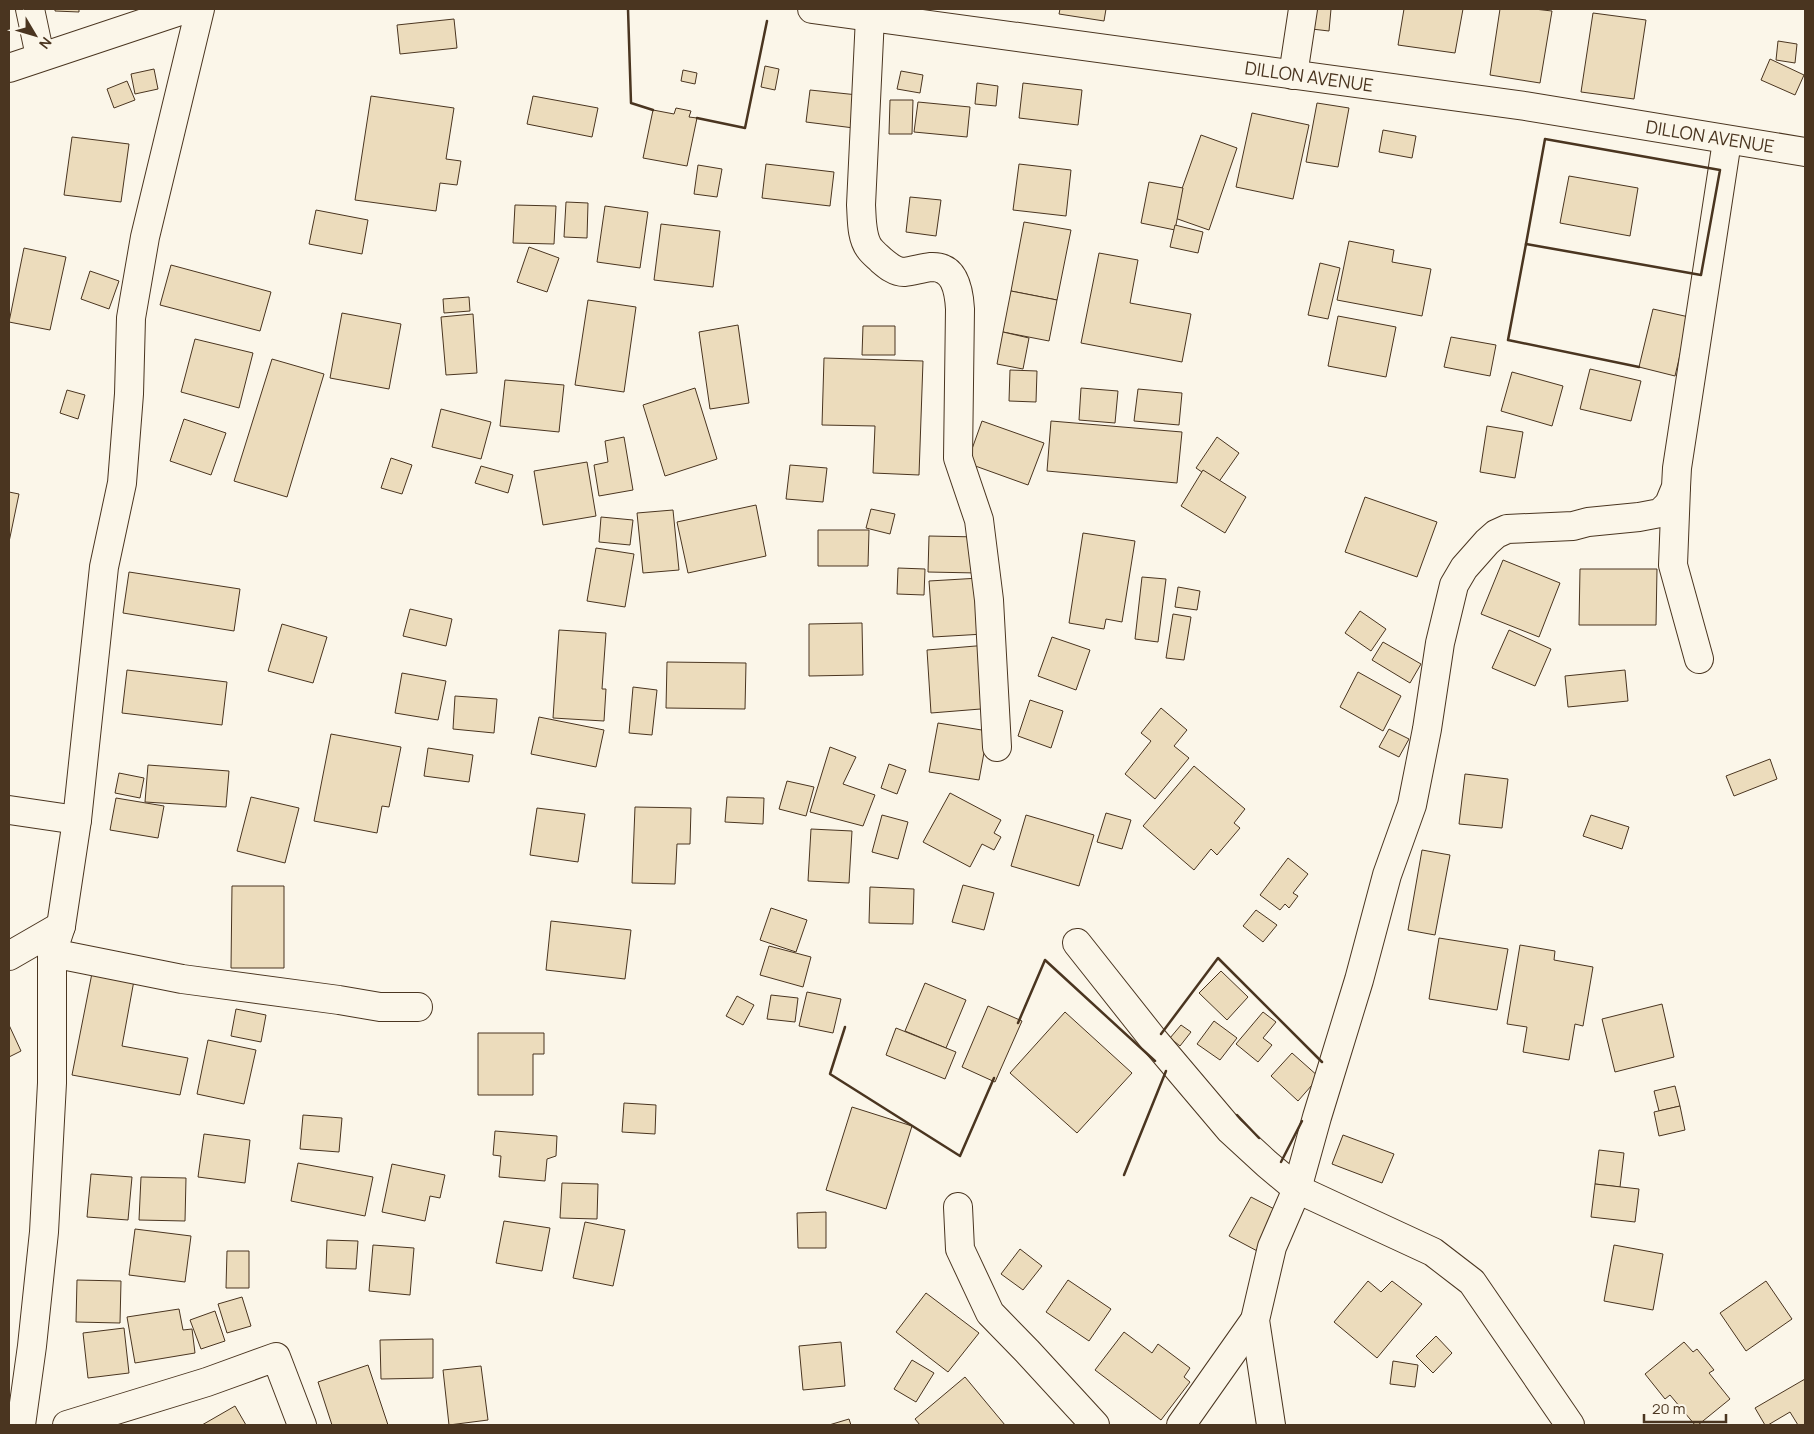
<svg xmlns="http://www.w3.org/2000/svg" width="1814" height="1434" viewBox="0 0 1814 1434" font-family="Manrope,sans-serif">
  <rect width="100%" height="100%" fill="#fbf6e9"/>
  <g fill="#ecdcbc" stroke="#4a3520">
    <polygon points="55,9 79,9 79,12 55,11"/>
    <polygon points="1060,9 1106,9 1104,21 1059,14"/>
    <polygon points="1305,9 1331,9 1329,31 1303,28"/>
    <polygon points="1404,9 1463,9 1455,53 1398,45"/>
    <polygon points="1500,9 1534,9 1552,11 1540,83 1490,75"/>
    <polygon points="1593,13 1646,20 1634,99 1581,92"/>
    <polygon points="454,19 457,48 400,54 397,25"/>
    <polygon points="1778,41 1797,44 1795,63 1776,60"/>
    <polygon points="1770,59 1804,75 1795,95 1761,80"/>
    <polygon points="765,66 779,69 775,90 761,87"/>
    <polygon points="154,69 158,89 135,94 131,74"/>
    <polygon points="683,70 697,73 695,84 681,81"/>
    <polygon points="901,71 923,75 920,93 897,89"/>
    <polygon points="127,81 135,100 114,108 107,89"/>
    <polygon points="977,83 998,86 996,106 975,104"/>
    <polygon points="1023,83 1082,90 1078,125 1019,118"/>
    <polygon points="810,90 858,95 854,128 806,122"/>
    <polygon points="371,96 454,108 446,159 461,161 457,185 440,183 436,211 355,200"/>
    <polygon points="533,96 598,108 592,137 527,124"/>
    <polygon points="890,100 913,100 912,134 889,134"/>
    <polygon points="918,102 970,107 967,137 914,132"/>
    <polygon points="1317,103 1349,108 1338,167 1306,162"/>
    <polygon points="676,108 691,111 689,117 697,118 687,166 643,158 653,110 674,114"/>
    <polygon points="1252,113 1309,125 1293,199 1236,187"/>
    <polygon points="1383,130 1416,136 1412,158 1379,152"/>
    <polygon points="1201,135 1237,148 1209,230 1172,217"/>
    <polygon points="72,137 129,144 121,202 64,195"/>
    <polygon points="766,164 834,172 830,206 762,198"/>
    <polygon points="1019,164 1071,170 1066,216 1013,210"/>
    <polygon points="698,165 722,169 717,197 694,194"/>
    <polygon points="1569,176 1638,188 1630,236 1560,223"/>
    <polygon points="1149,182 1183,188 1175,230 1141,223"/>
    <polygon points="910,197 941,200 936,236 906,232"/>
    <polygon points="566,202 588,203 587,238 564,237"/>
    <polygon points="515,205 556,206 554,244 513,243"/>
    <polygon points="605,206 648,212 640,268 597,262"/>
    <polygon points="316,210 368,220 362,254 309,244"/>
    <polygon points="1024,222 1071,230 1057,300 1011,291"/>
    <polygon points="661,224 720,231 713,287 654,280"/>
    <polygon points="1175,225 1203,232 1198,253 1170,247"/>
    <polygon points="1349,241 1394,250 1392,262 1431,269 1422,316 1337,300"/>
    <polygon points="529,247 559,258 547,292 517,282"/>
    <polygon points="24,248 66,257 50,330 9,322"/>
    <polygon points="1099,253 1138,260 1130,303 1191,314 1182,362 1081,343"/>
    <polygon points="1320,263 1340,268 1328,319 1308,315"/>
    <polygon points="171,265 271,292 260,331 160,305"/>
    <polygon points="90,271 119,281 109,309 81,299"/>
    <polygon points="1011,291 1057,300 1049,341 1003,332"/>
    <polygon points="469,297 470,311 444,313 443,299"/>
    <polygon points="588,300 636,307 624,392 575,385"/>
    <polygon points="1653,309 1689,317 1675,376 1639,367"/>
    <polygon points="342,313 401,324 389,389 330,378"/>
    <polygon points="473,314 477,373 446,375 441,317"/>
    <polygon points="1338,316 1396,327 1386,377 1328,366"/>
    <polygon points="738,325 749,403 710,409 699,332"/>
    <polygon points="863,326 895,326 895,355 862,355"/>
    <polygon points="1003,332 1029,338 1023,369 997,364"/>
    <polygon points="1451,337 1496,345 1490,376 1444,367"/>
    <polygon points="195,339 253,353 239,408 181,392"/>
    <polygon points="824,358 923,361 919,475 873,473 875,426 822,425"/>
    <polygon points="272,359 324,374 287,497 234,481"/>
    <polygon points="1590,369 1641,381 1631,421 1580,409"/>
    <polygon points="1010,370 1037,371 1036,402 1009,401"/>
    <polygon points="1512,372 1563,386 1552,426 1501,411"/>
    <polygon points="505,380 564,385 559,432 500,426"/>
    <polygon points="695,388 717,459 665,476 643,405"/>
    <polygon points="1081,388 1118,391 1115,423 1079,420"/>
    <polygon points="1138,389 1182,393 1179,425 1134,421"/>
    <polygon points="67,390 85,395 78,419 60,413"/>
    <polygon points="441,409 491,422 481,459 432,447"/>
    <polygon points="184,419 226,433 211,475 170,461"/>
    <polygon points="982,421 1044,443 1028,485 967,463"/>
    <polygon points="1051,421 1182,432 1177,483 1047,471"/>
    <polygon points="1487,426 1523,432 1515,478 1480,472"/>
    <polygon points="624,437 633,490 599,496 594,465 608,462 605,441"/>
    <polygon points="1217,437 1239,453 1218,483 1196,468"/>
    <polygon points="391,458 412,465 402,494 381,488"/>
    <polygon points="587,462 596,516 543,525 534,471"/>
    <polygon points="790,465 827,468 823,502 786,499"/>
    <polygon points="481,466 513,475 508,493 475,483"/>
    <polygon points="1203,470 1246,497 1225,533 1181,506"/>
    <polygon points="9,492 19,494 9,542"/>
    <polygon points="1365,497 1437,522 1417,577 1345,552"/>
    <polygon points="756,505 766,556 688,573 677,522"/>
    <polygon points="871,509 895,514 890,534 866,528"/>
    <polygon points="673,510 679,570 643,573 637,513"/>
    <polygon points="601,517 633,520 630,545 599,542"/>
    <polygon points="818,530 869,530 868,566 818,566"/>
    <polygon points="1083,533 1135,541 1122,622 1106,619 1104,629 1069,623"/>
    <polygon points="929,536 979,537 977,573 928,572"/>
    <polygon points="596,548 634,554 625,607 587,601"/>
    <polygon points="1503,560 1560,583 1539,637 1481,614"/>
    <polygon points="898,568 925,569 924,595 897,594"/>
    <polygon points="1580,569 1657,569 1656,625 1579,625"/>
    <polygon points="129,572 240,589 234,631 123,613"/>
    <polygon points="1142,577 1166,579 1158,642 1135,639"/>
    <polygon points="980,578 984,634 933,637 929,581"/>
    <polygon points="1178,587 1200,591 1197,610 1175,607"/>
    <polygon points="410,609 452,619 446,646 403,636"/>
    <polygon points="1360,611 1386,629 1371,651 1345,633"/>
    <polygon points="1173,614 1191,617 1184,660 1166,658"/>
    <polygon points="862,623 863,675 809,676 809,624"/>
    <polygon points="282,624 327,637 313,683 268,671"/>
    <polygon points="559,630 606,633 602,689 606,689 604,721 553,718"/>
    <polygon points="1509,630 1551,649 1535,686 1492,668"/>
    <polygon points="1052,637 1090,650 1076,690 1038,676"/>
    <polygon points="1383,642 1421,664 1410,683 1372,660"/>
    <polygon points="988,645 993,708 931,713 927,650"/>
    <polygon points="667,662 746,663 745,709 666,708"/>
    <polygon points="127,670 227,682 222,725 122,713"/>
    <polygon points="1625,670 1628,701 1568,707 1565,676"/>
    <polygon points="1358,672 1401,696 1383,731 1340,707"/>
    <polygon points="402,673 446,681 438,720 395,713"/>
    <polygon points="633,687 657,690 652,735 629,733"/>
    <polygon points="455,696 497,699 494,733 453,729"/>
    <polygon points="1030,700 1063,711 1051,748 1018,736"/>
    <polygon points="1161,708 1187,730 1174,746 1189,758 1155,799 1125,774 1151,741 1141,733"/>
    <polygon points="539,717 604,730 596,767 531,754"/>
    <polygon points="938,723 988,731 979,780 929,772"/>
    <polygon points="1389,729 1409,739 1399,757 1379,747"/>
    <polygon points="331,734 401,747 389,807 382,806 377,833 314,821"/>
    <polygon points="830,747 856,757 843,784 875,795 863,826 810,812"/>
    <polygon points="428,748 473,755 469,782 424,776"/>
    <polygon points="1770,759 1777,779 1734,796 1726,776"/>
    <polygon points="889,764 906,770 897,794 881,788"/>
    <polygon points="148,765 229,771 226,807 145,802"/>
    <polygon points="1194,766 1245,809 1234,823 1240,828 1217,855 1211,849 1194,870 1143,826"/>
    <polygon points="119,773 144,778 140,798 115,793"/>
    <polygon points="1465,774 1508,779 1502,828 1459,824"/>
    <polygon points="787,781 814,787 806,816 779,809"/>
    <polygon points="950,793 1001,820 994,833 1001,837 994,850 982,844 970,867 923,842"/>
    <polygon points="251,797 299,808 285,863 237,851"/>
    <polygon points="727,797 764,798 763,824 725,822"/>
    <polygon points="116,798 164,806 158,838 110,830"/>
    <polygon points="635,807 691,808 690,844 677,844 675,884 632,883"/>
    <polygon points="537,808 585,814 578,862 530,855"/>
    <polygon points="1106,813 1131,820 1122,849 1097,842"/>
    <polygon points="882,815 908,822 898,859 872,852"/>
    <polygon points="1026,815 1094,835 1079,886 1011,866"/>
    <polygon points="1591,815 1629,827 1622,849 1583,836"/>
    <polygon points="811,829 852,831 849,883 808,881"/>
    <polygon points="1422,850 1450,855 1435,935 1408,930"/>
    <polygon points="1288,858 1308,874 1293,893 1298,896 1289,908 1285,904 1280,910 1260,895"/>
    <polygon points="963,885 994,893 984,930 952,922"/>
    <polygon points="232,886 284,886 284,968 231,968"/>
    <polygon points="870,887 914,889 913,924 869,923"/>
    <polygon points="771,908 807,920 796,952 760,940"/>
    <polygon points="1256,910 1277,925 1263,942 1243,926"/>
    <polygon points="551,921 631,930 625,979 546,970"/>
    <polygon points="1439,938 1508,949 1497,1010 1429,999"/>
    <polygon points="1520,945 1555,951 1554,960 1593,967 1583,1026 1575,1024 1569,1060 1523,1052 1527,1027 1507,1024"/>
    <polygon points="769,946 811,957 803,987 760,975"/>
    <polygon points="93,968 135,975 122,1046 188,1058 180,1095 72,1075"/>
    <polygon points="1221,971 1248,997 1227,1020 1199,993"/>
    <polygon points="925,983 966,1000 946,1048 905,1031"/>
    <polygon points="807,992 841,999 833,1033 799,1026"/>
    <polygon points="771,995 798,998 795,1022 767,1019"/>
    <polygon points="737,996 754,1005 743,1025 726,1016"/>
    <polygon points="1662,1004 1674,1057 1615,1072 1602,1019"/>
    <polygon points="988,1006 1022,1021 995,1082 962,1067"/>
    <polygon points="236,1009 266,1015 261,1042 231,1036"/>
    <polygon points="1065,1012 1132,1073 1077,1133 1010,1073"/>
    <polygon points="1263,1012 1276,1022 1263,1038 1272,1045 1258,1062 1236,1044"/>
    <polygon points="1214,1021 1237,1038 1220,1060 1197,1044"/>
    <polygon points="9,1025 21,1051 9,1057"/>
    <polygon points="1181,1025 1191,1032 1180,1046 1170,1038"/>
    <polygon points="896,1028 956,1052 945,1079 886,1055"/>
    <polygon points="478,1033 544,1033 544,1054 533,1054 533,1095 478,1095"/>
    <polygon points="208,1040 256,1050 244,1104 197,1094"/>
    <polygon points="1292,1053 1319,1077 1298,1101 1271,1076"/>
    <polygon points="1675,1086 1680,1106 1659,1111 1654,1091"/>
    <polygon points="624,1103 656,1105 655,1134 622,1132"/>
    <polygon points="1680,1106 1685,1130 1659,1136 1654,1112"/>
    <polygon points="852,1107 912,1126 886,1209 826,1190"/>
    <polygon points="303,1115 342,1118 339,1152 300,1149"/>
    <polygon points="495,1131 557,1136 556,1156 547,1159 545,1181 499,1177 501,1156 493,1155"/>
    <polygon points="204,1134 250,1140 245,1183 198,1177"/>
    <polygon points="1343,1135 1394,1154 1382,1183 1332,1164"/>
    <polygon points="1599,1150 1624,1153 1620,1187 1595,1184"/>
    <polygon points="298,1163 373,1177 365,1216 291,1201"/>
    <polygon points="392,1164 445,1175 440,1198 430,1196 425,1221 382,1212"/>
    <polygon points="91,1174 132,1177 128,1220 87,1217"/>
    <polygon points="141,1177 186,1178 185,1221 139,1220"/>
    <polygon points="562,1183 598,1184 597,1219 560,1218"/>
    <polygon points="1595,1184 1639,1189 1635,1222 1591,1217"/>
    <polygon points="1251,1197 1282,1213 1261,1253 1229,1236"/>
    <polygon points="826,1212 826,1248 798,1248 797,1213"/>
    <polygon points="504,1221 550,1228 542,1271 496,1263"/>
    <polygon points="585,1222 625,1230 613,1286 573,1278"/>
    <polygon points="135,1229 191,1236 185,1282 129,1275"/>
    <polygon points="327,1240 358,1241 356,1269 326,1268"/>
    <polygon points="373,1245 414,1248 410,1295 369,1291"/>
    <polygon points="1614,1245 1663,1254 1653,1310 1604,1301"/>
    <polygon points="1020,1249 1042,1266 1023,1290 1001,1274"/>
    <polygon points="227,1251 249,1251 249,1288 226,1288"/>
    <polygon points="77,1280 121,1281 120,1323 76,1322"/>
    <polygon points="1068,1280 1111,1309 1089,1341 1046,1312"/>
    <polygon points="1368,1281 1381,1292 1392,1281 1422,1304 1377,1358 1334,1322"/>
    <polygon points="1766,1281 1792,1319 1746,1351 1720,1313"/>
    <polygon points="926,1293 979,1333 948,1372 896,1332"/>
    <polygon points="242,1297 251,1326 227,1333 218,1304"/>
    <polygon points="179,1309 183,1330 192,1329 195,1353 135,1363 127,1317"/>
    <polygon points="215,1311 225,1341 201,1349 190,1320"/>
    <polygon points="124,1328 129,1373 88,1378 83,1333"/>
    <polygon points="1124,1332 1152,1353 1158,1344 1190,1368 1184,1377 1190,1382 1161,1420 1095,1370"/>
    <polygon points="1436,1336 1452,1353 1433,1373 1416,1356"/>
    <polygon points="433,1339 433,1378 381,1379 380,1340"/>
    <polygon points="841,1342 845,1386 803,1390 799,1346"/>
    <polygon points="1684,1342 1693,1352 1697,1349 1714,1370 1709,1373 1730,1399 1698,1425 1695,1425 1670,1395 1665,1399 1645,1374"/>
    <polygon points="912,1360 934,1373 916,1402 894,1389"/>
    <polygon points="1393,1361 1418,1365 1415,1387 1390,1384"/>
    <polygon points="368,1365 388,1425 332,1425 318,1382"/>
    <polygon points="481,1366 488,1420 449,1425 443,1370"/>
    <polygon points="965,1377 1005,1425 920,1425 915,1419"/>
    <polygon points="1805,1379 1805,1425 1798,1425 1790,1412 1768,1425 1765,1425 1755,1408"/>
    <polygon points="235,1406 246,1425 202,1425"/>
    <polygon points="849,1419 851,1425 829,1425"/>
  </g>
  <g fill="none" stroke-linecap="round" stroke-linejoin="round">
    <defs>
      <g id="minor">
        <polyline points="30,9 40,56"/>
        <polyline points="812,9 1525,106 1805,152"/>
        <path d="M872,9L870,17L861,205C862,219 861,238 870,249C873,253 878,257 881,260C888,266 895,272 904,272C913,271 922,268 931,267C955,266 959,291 960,309L958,458L979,520L989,600L997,747"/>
        <polyline points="9,68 186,9"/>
        <polyline points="1293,75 1303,9"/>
        <polyline points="1676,488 1673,565 1699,659"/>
        <polyline points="9,810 77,820"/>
        <polyline points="1077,943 1153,1039 1230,1130 1267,1164 1297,1189 1433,1252 1472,1282 1570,1425"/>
        <polyline points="52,953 182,979 339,1000 380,1007 418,1007"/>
        <polyline points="9,956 61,926"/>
        <polyline points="958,1207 960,1249 990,1313 1027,1351 1095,1425"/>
        <polyline points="21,1425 32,1346 44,1232 52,1083 52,953 61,926 77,820 104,567 122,483 129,394 131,318 145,237 200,9"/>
        <polyline points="67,1425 207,1382 276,1357 302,1425"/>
        <polyline points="1181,1425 1255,1320"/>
        <polyline points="1271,1425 1255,1320 1272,1247 1297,1189 1317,1117 1359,980 1387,875 1412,805 1427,729 1440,643 1454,585 1464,568 1487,542 1496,534 1507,529 1573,526 1588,522 1639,517 1660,513 1669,504 1676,487 1677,468 1727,141"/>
      </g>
    </defs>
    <use href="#minor" stroke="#4a3520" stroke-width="30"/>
    <use href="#minor" stroke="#fbf6e9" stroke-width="28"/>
    <g stroke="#4a3520" stroke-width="2.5">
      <polyline points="628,9 631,103 653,110"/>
      <polyline points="697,118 745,128 767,21"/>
      <polygon points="1545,139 1720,170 1701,275 1526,244"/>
      <polyline points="1526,244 1508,340 1639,367"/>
      <polyline points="1018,1023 1045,960 1155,1061"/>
      <polyline points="845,1027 830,1074 960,1156 994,1078"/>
      <polyline points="1161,1034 1218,958 1322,1062"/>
      <polyline points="1237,1115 1259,1138"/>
      <polyline points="1281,1162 1302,1121"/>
      <polyline points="1124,1175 1166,1071"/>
    </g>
  </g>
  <g text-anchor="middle" stroke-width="4" stroke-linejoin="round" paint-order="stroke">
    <g font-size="18" fill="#4a3520" stroke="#fbf6e9">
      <text transform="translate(1309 77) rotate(8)" y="6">DILLON AVENUE</text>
      <text transform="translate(1710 137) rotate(9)" y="6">DILLON AVENUE</text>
    </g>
  </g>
  <rect width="1814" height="1434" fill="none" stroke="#4a3520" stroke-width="20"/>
  <g transform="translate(35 35) rotate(128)" stroke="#fbf6e9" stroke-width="4" paint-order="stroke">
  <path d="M0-4L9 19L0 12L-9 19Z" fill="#4a3520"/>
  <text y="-8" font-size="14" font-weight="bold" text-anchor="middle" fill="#4a3520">N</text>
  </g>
  <path d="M1644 1414v8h82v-8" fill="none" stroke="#4a3520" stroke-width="2.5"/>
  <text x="1652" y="1414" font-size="15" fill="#4a3520" stroke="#fbf6e9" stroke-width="4" paint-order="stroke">20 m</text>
</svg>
